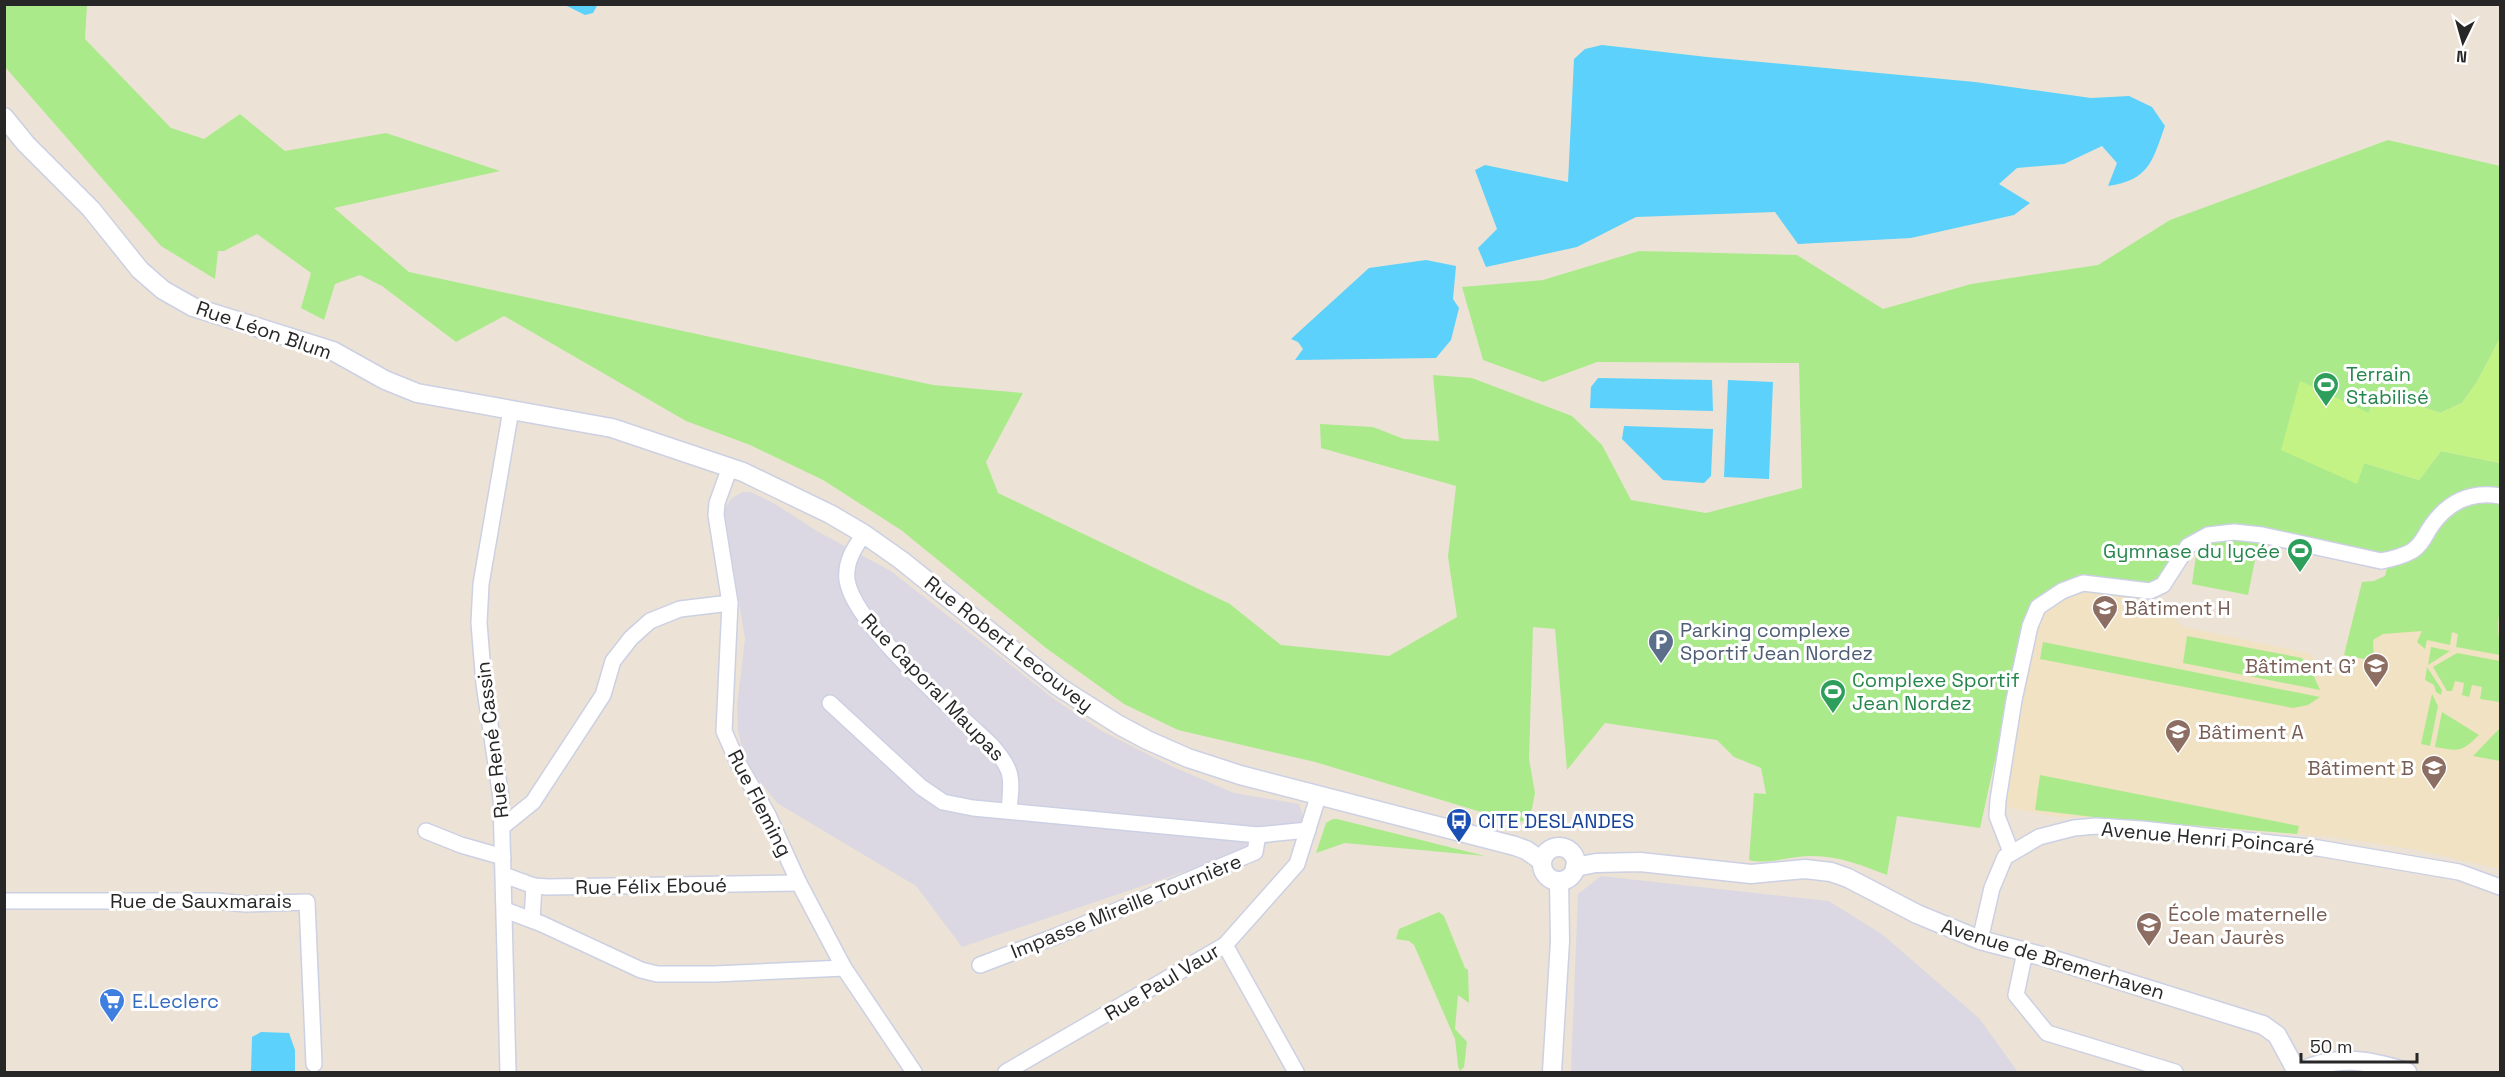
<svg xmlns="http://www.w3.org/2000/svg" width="2505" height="1077" viewBox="0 0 2505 1077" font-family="'Space Grotesk',sans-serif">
  <rect width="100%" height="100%" fill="#ece3d6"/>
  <g fill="#dbd8e3">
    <polygon points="742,492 751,492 775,504 817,531 891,571 1054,699 1102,731 1171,766 1234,793 1299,804 1308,830 962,947 916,886 777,803 747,765 738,732 737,705 745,639 724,509 731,499"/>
    <polygon points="1601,876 1829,901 1883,935 1979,1018 2018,1072 1571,1072 1578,894"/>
  </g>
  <polygon fill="#f0e2c3" points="2500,501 2500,869 2412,849 2332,837 2093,817 2058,817 2005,807 2022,701 2036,635 2032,634 2045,607 2084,588 2146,595 2183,627 2308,653 2326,668 2340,670 2362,582 2374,581 2385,576 2388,564"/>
  <g fill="#abea8b">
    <path d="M4,5H87L85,39L171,128L204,139L240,114L285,151L386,133L500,171L334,208L409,272L933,385L1023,393L986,462L998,493L1230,604L1281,645L1389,656L1457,617L1448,557L1456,486L1321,448L1320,424L1373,427L1404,439L1439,441L1433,375L1472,378L1572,416L1602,445L1631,500L1706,513L1802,488L1799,363L1597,362L1543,382L1483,360L1462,287L1543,280L1639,251L1797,255L1883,309L1971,284L2098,265L2170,220L2388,140L2500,166V338L2477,382L2462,403L2440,413L2376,391L2369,413L2357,483L2364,463L2419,480L2441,451L2500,463V491L2481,490L2414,545L2386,557L2207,529L2157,586L2081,579L2024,629L1980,828L1897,816L1887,875C1861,865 1837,855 1809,856C1789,856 1769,865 1749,860L1754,793L1766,794L1761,768L1734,757L1717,740L1605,723L1567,770L1555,629L1533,627L1529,759L1535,793L1530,818L1518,823L1315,762L1178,730L1124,704L1046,648L901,530L823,480L750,445L686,421L504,316L456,342L382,286L360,275L335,284L324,320L301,308L311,273L257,234L224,251H218L215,279L161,246L5,67Z"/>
    <path d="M2480,499L2500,501V610C2496,628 2500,637 2500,655L2456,647L2458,634L2452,632L2450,645L2427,640L2425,649L2417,642L2422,631L2383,634L2373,640L2374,661L2344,655L2362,582L2374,581L2385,576L2388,564L2444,515Z"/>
    <polygon points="2208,535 2259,540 2248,595 2192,584 2198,542"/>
    <polygon points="2187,636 2302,658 2312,672 2320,690 2183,663"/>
    <polygon points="2043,642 2320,697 2308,705 2293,708 2040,659"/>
    <polygon points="2431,647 2450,651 2428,665"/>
    <polygon points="2457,653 2500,661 2500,702 2480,699 2482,687 2472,685 2469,697 2462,695 2464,683 2455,681 2452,691 2447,691 2433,667"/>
    <polygon points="2427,667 2442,690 2441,695 2436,692 2434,685 2425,680"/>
    <polygon points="2432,694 2438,706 2430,746 2421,744"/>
    <path d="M2442,712L2479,735C2461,753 2459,751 2435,747Z"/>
    <polygon points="2500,728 2500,761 2473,756"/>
    <polygon points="2040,775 2299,826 2297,834 2093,817 2035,810"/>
    <polygon points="1333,819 1337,819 1485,856 1345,843 1316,853 1326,823"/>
    <polygon points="1439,912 1444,916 1465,968 1468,970 1469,1003 1458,995 1455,1029 1467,1042 1464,1067 1460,1071 1458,1066 1455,1039 1414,945 1409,941 1396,939 1399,929"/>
  </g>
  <polygon fill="#c4f385" points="2500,338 2500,463 2441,451 2419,480 2364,463 2357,484 2281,450 2300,381 2369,413 2376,391 2440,413 2462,403 2477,382"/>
  <g fill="#5bd1fc">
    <polygon points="598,4 593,13 585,15 565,5"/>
    <path d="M1602,45L1707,57L1975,82L2091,98L2129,96L2152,107L2165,126C2152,162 2149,180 2108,186L2117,163L2102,146L2064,164L2017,168L1999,184L2030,203L2014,215L1911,238L1798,244L1775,212L1636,217L1577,247L1486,267L1478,248L1497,229L1475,170L1485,165L1568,182L1574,59L1585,49Z"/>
    <polygon points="1426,260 1456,266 1453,299 1459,308 1451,340 1436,358 1295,360 1303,349 1298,342 1291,339 1369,268"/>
    <polygon points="1598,378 1712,380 1713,411 1590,408 1591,387"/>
    <polygon points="1728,380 1773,382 1769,479 1724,477"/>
    <polygon points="1624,426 1713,429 1711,476 1704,483 1663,480 1622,439"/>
    <polygon points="261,1032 289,1033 295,1050 295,1072 251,1072 252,1037"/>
  </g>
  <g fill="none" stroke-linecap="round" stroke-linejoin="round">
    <defs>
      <g id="minor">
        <polyline points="730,467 717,503 716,515 730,603 724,731 737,761 768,815 799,883 844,968 914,1072"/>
        <path d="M864,534C854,548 845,562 847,580C854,626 957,712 992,746C1014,771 1012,778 1009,810"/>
        <polyline points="830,703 921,787 943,802 973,808 1258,835 1308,830"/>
        <polyline points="502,827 533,802 603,695 613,661 631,638 650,621 680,609 730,603"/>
        <polyline points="426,831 461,845 503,857"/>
        <path d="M2011,852L1997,816L1998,800L2014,700L2030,626L2038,607L2062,591L2083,583L2150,591L2163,585L2188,546L2208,535L2234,532L2262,535L2381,561C2392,559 2403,556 2412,551C2422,545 2426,533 2432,525C2449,501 2471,491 2500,496"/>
        <polyline points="504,875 534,886 548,887 799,883"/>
        <polyline points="4,901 216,901 245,904 307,902 314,1064"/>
        <polyline points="505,910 542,924 641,970 657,974 715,974 844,968"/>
        <polyline points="532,920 534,886"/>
        <polyline points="1980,940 1992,888 2005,857 2039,837 2074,828 2096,826 2142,829 2318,848 2459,872 2500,887"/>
        <polyline points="1225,945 1296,1072"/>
        <polyline points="2025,952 2016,995 2047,1033 2175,1072"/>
        <polyline points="980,965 1059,935 1255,852 1258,835"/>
        <polyline points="508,1072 501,798 484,684 479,623 481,584 511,410"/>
        <polyline points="1006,1072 1225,945 1297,864 1318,797"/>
      </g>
      <g id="tertiary">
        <polyline points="4,117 26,144 91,209 140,270 163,290 193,307 333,351 385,380 417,393 612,428 743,472 830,514 864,534 901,560 1059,687 1119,725 1147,740 1188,758 1240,775 1515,846 1526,850 1542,861"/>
        <circle cx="1559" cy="864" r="17"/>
        <polyline points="1575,867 1596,863 1640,862 1751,874 1805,869 1831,872 1848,878 1917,914 1980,940 2045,957 2263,1025 2277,1035 2297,1072"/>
        <polyline points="1552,1072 1560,941 1559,881"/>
        <path d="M2299,1072C2337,1054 2368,1060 2407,1072"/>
      </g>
    </defs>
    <use href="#minor" stroke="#ccd0e3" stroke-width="18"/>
    <use href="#tertiary" stroke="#ccd0e3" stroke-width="21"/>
    <use href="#minor" stroke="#fff" stroke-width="15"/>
    <use href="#tertiary" stroke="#fff" stroke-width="18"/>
  </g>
  <defs>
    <symbol id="stadium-pin" viewBox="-11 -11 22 30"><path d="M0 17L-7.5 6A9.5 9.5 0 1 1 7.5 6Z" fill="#2e9e5b" stroke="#fff"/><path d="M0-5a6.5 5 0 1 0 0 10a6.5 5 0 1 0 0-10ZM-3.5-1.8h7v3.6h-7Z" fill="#fff"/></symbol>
    <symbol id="university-pin" viewBox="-11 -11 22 30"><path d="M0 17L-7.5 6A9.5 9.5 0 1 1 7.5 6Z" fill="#8d6e63" stroke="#fff"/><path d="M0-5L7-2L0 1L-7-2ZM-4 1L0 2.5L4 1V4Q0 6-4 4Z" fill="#fff"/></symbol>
    <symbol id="parking-pin" viewBox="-11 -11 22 30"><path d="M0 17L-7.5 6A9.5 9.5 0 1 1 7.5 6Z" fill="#5c6f8a" stroke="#fff"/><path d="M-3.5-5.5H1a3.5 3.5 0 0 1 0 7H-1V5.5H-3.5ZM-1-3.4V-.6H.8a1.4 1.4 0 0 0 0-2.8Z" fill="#fff"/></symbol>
    <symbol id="bus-pin" viewBox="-11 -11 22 30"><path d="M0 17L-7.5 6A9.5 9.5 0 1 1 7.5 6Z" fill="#1a4fb4" stroke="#fff"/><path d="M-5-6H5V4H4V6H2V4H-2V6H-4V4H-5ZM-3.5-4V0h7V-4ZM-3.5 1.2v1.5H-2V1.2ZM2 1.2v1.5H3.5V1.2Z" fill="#fff"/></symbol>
    <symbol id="school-pin" viewBox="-11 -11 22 30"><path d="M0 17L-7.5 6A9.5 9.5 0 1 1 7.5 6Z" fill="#8d6e63" stroke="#fff"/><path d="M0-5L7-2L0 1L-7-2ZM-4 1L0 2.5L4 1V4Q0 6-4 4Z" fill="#fff"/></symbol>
    <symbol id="supermarket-pin" viewBox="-11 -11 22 30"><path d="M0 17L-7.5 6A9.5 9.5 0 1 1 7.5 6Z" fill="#3f7fe0" stroke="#fff"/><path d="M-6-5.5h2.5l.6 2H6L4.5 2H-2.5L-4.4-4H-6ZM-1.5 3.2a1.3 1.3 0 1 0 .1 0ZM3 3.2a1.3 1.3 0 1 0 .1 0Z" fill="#fff"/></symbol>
  </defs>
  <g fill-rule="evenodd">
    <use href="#stadium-pin" x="2311" y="370" width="30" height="40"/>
    <use href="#stadium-pin" x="2285" y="536" width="30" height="40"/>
    <use href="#university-pin" x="2090" y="593" width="30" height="40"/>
    <use href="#parking-pin" x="1646" y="627" width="30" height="40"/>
    <use href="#university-pin" x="2361" y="651" width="30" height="40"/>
    <use href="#stadium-pin" x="1818" y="677" width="30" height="40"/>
    <use href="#university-pin" x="2163" y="717" width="30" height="40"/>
    <use href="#university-pin" x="2419" y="753" width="30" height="40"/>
    <use href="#bus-pin" x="1444" y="806" width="30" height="40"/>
    <use href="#school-pin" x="2134" y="910" width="30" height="40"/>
    <use href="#supermarket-pin" x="97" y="986" width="30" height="40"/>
  </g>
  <g text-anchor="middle" stroke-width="6" stroke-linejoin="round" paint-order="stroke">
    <g font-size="20" fill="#272727" stroke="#fff">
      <text transform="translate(264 330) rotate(19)" y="7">Rue Léon Blum</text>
      <text transform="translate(1009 644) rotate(38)" y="7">Rue Robert Lecouvey</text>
      <text transform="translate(933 687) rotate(46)" y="7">Rue Caporal Maupas</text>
      <text transform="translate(492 740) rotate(-97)" y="7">Rue René Cassin</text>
      <text transform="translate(760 803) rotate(63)" y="7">Rue Fleming</text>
      <text transform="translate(2208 838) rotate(5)" y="7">Avenue Henri Poincaré</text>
      <text transform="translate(651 886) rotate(-1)" y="7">Rue Félix Eboué</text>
      <text x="201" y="908">Rue de Sauxmarais</text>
      <text transform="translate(1126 906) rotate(-22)" y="7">Impasse Mireille Tournière</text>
      <text transform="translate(2053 959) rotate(17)" y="7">Avenue de Bremerhaven</text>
      <text transform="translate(1162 982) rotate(-31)" y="7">Rue Paul Vaur</text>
    </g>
    <g font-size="20" fill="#27864d" stroke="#fff" text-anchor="start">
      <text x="2346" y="381">Terrain<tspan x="2346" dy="23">Stabilisé</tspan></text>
      <text x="2280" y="558" text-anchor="end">Gymnase du lycée</text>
      <text x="1852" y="687">Complexe Sportif<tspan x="1852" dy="23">Jean Nordez</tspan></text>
    </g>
    <g font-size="20" fill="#785e54" stroke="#fff" text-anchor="start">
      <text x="2124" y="615">Bâtiment H</text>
      <text x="2356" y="673" text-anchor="end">Bâtiment G'</text>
      <text x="2198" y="739">Bâtiment A</text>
      <text x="2414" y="775" text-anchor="end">Bâtiment B</text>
      <text x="2168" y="921">École maternelle<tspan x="2168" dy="23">Jean Jaurès</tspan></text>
    </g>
    <g font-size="20" fill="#4e5e75" stroke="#fff" text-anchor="start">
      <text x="1680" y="637">Parking complexe<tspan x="1680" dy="23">Sportif Jean Nordez</tspan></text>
    </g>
    <g font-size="20" fill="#164399" stroke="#fff" text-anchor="start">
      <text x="1478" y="828">CITE DESLANDES</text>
    </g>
    <g font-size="20" fill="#366cbe" stroke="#fff" text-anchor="start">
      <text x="132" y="1008">E.Leclerc</text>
    </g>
  </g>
  <rect width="2505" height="1077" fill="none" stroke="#272727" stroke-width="12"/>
  <g transform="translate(2463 42) rotate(185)" stroke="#ffffff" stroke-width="4.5" paint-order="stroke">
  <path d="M0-4.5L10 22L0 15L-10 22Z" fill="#272727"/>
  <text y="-9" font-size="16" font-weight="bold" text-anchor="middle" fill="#272727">N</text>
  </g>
  <path d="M2301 1053v9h116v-9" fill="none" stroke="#272727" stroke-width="3"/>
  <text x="2310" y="1053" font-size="18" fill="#272727" stroke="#ffffff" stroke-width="4.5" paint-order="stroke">50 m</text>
</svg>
